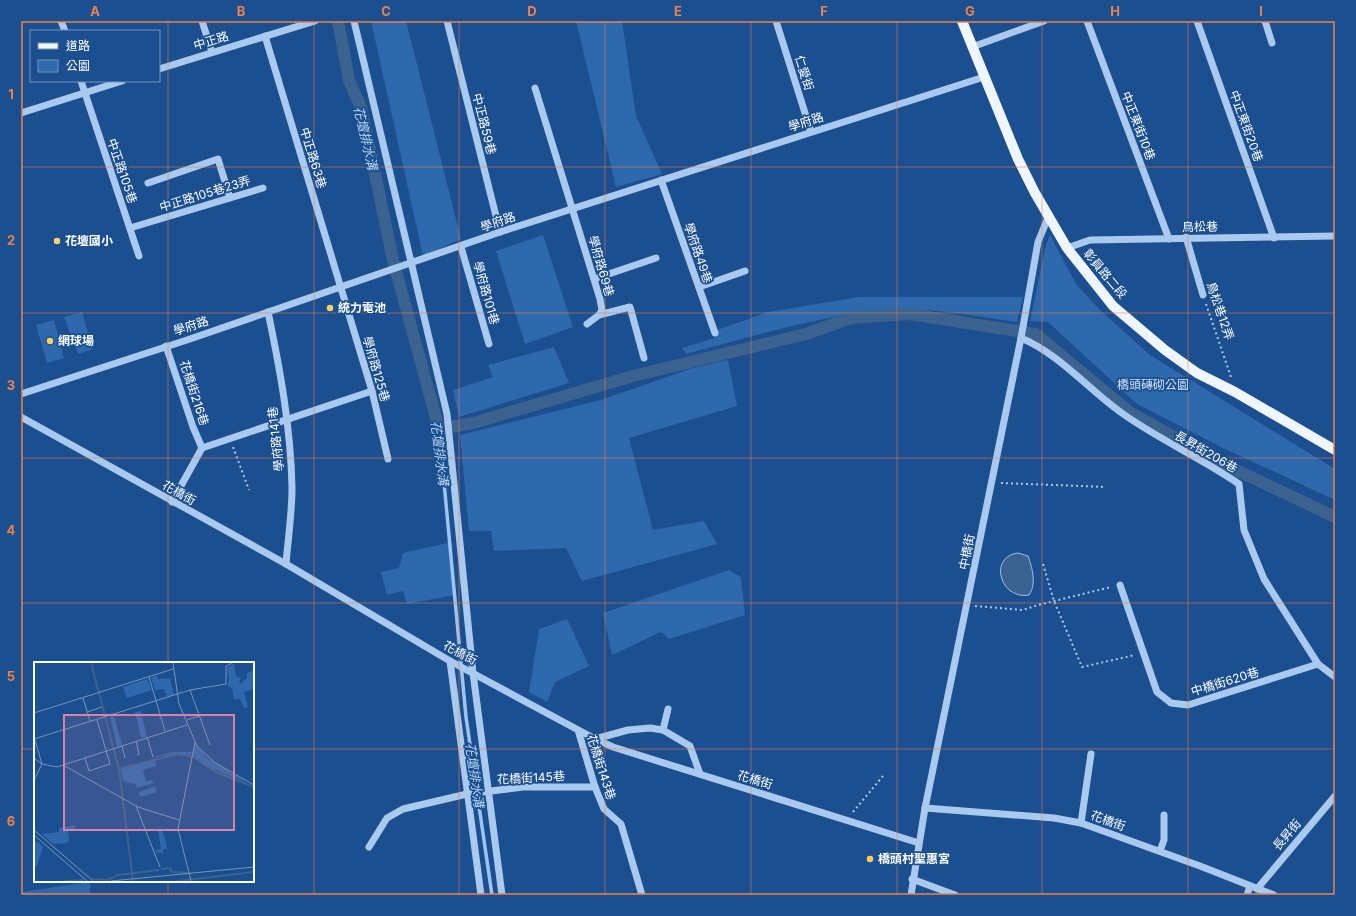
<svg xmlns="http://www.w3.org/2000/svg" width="1356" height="916" viewBox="0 0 1356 916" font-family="Inter,'Noto Sans TC',sans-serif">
  <rect width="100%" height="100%" fill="#1b4f8f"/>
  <g fill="#2e69ad">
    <polygon points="371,21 406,21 461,239 423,256"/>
    <polygon points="576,21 622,21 636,116 662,174 616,187"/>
    <polygon points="543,235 573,327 525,344 496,251"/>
    <polygon points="1050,235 1076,284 1100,310 1150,355 1335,469 1335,500 1223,448 1137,404 1048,322 1030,321 1046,245"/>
    <path d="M859,297H1023L1017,322C979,317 939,308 900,310C827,312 756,336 686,354L682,348L715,338L714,331L768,312Z"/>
    <polygon points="82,312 93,349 78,354 64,317"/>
    <polygon points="54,320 64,358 47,363 36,325"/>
    <polygon points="554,347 569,383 459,417 453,390 493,377 488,365"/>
    <polygon points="728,360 737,406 629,438 653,530 704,521 717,544 582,581 566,548 494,551 491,531 469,531 460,435 601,400 693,368"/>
    <polygon points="452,542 455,595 407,604 403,591 387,595 381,572 399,568 403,553"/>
    <polygon points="729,570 741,577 745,615 669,639 661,632 612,655 603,613"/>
    <polygon points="567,619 589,666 555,682 547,702 529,692 539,629"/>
    <polygon points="90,882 90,895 21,895 21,892"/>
  </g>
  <path fill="#3c6290" stroke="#9cc4f0" d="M1018,553L1028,556C1032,567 1037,584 1029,595C1000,600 988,557 1018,553Z"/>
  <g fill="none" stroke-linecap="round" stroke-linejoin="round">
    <polyline stroke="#9cc4f0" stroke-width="3.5" points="439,429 466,717 492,895"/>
    <polyline stroke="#3c6290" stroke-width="12" points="338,21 349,81 361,107 393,260 439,429 473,423 633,376 806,334 851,318 910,314 1036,334 1131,413 1213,459 1335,517"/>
    <g stroke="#a9c9ee" stroke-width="2" stroke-dasharray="2 3" stroke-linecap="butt">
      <polyline points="1206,304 1231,377"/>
      <polyline points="233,447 249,490"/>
      <polyline points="1001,483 1106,487"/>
      <polyline points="1043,564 1054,601 1082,667 1135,655"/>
      <polyline points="975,606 1023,610 1038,605 1111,587"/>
      <polyline points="853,812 883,776"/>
    </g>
    <g stroke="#a9c9ee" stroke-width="7">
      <polyline points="61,21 65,31"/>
      <polyline points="202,21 212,52"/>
      <polyline points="354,21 447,414 473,673 502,895"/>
      <polyline points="447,21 500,232"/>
      <polyline points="776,21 811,132"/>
      <polyline points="1087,21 1169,239"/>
      <polyline points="1197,21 1274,238"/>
      <polyline points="1265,21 1272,43"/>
      <polyline points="265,36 372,391 388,459"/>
      <polyline points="972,47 1044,21"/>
      <polyline points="159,69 315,21"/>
      <polyline points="81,81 139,256"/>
      <polyline points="535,88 600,299 602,310 599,315 587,324"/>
      <polyline points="21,113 122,81"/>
      <polyline points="661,180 715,333"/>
      <polyline points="148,183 218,159 230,198"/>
      <polyline points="130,228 263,188"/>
      <polyline points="1186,237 1203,295"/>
      <polyline points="461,247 489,344"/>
      <polyline points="1067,248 1090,240 1335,236"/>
      <polyline points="594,279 656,258"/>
      <polyline points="699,287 745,271"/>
      <path d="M268,312C280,369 291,429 292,488C292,513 288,539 286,564"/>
      <polyline points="599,315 630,307 644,358"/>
      <path d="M1021,338C1059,354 1086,387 1119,411C1157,439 1200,457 1239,484L1244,530L1264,579L1318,664L1335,677"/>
      <polyline points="166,346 193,427 202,448"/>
      <polyline points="21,394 187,340 500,232 984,77"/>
      <polyline points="21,417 286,564 450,661 595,739 613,747 919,843"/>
      <polyline points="202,448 372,391"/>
      <polyline points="172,502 202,448"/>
      <polyline points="1120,585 1157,692 1171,703 1188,705 1318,664"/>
      <polyline points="450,661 481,895"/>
      <polyline points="578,730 595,787 604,809 621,824 642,895"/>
      <polyline points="663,730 668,709"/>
      <polyline points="595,739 628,730 650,728 663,730 690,746 700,774"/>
      <polyline points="925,808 1054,818 1081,823 1200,866 1274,895"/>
      <polyline points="1081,823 1091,754"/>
      <polyline points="369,847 387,818 403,809 467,794 523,787 595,787"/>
      <polyline points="1160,851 1164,840 1164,815"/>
      <polyline points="912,879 955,895"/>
      <polyline points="1257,889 1335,796"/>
      <polyline points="911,895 925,808 1021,338 1038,242 1049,215"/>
      <polyline points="1247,895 1250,886"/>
    </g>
    <polyline stroke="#f0f6ff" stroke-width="10" points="962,21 1018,159 1035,193 1067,248 1113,306 1165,350 1197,373 1235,392 1335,450"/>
  </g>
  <path fill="none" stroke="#ee8249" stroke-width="1" stroke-opacity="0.55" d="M168,21V663M314,21V895M459,21V895M605,21V895M751,21V895M897,21V895M1042,21V895M1188,21V895M21,167H1335M21,313H1335M21,458H1335M21,603H1335M21,749H35M253,749H1335M168,881V895"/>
  <g fill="#ffd166" stroke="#1b4f8f" stroke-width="1.5">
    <circle cx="57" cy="241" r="4"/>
    <circle cx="330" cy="308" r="4"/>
    <circle cx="50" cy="341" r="4"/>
    <circle cx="870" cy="859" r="4"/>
  </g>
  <g text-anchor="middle" stroke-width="3.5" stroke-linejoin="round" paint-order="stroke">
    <g font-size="12" fill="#fff" stroke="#1b4f8f">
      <text transform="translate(211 41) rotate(-17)" y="4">中正路</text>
      <text transform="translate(804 73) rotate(72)" y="4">仁愛街</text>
      <text transform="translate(806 122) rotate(-18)" y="4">學府路</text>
      <text transform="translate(484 124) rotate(76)" y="4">中正路59巷</text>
      <text transform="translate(1138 126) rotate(69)" y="4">中正東街10巷</text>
      <text transform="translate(1246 126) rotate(70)" y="4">中正東街20巷</text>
      <text transform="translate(313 158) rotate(73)" y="4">中正路63巷</text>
      <text transform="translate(122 171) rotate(71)" y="4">中正路105巷</text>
      <text transform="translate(205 194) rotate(-17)" y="4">中正路105巷23弄</text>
      <text transform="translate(498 222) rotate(-19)" y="4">學府路</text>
      <text transform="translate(1200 227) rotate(-1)" y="4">鳥松巷</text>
      <text transform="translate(698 253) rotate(71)" y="4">學府路49巷</text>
      <text transform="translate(601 266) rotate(74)" y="4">學府路69巷</text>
      <text transform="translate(1105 274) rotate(50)" y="4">彰員路二段</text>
      <text transform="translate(486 293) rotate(74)" y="4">學府路101巷</text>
      <text transform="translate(1220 311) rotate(71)" y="4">鳥松巷12弄</text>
      <text transform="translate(191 326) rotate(-18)" y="4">學府路</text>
      <text transform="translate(376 369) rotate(74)" y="4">學府路125巷</text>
      <text transform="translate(194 393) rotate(72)" y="4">花橋街216巷</text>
      <text transform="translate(276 439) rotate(-96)" y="4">學府路141巷</text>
      <text transform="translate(1206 452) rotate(30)" y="4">長昇街206巷</text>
      <text transform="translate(179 493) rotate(29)" y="4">花橋街</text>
      <text transform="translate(967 552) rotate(-79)" y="4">中橋街</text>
      <text transform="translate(460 653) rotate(28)" y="4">花橋街</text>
      <text transform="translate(1225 682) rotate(-17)" y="4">中橋街620巷</text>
      <text transform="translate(601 767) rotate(72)" y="4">花橋街143巷</text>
      <text transform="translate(531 778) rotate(-3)" y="4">花橋街145巷</text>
      <text transform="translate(755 780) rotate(17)" y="4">花橋街</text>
      <text transform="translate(1108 821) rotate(20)" y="4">花橋街</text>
      <text transform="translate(1287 835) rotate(-50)" y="4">長昇街</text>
    </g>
    <g font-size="12" font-weight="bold" fill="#fff" stroke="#1b4f8f" text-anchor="start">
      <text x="65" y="245">花壇國小</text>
      <text x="338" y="312">統力電池</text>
      <text x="58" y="345">網球場</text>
      <text x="878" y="863">橋頭村聖惠宮</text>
    </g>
    <g font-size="12" fill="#cfe3fa" stroke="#1b4f8f">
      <text x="1153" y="389">橋頭磚砌公園</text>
    </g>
    <g font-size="13" font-style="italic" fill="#b5d3f5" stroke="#1b4f8f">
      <text transform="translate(366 138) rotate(77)" y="5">花壇排水溝</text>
      <text transform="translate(440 453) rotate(83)" y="5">花壇排水溝</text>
      <text transform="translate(475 775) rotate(82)" y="5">花壇排水溝</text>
    </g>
  </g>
  <g transform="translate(34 662)">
    <rect width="220" height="220" fill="#1b4f8f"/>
    <path d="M200,2L202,14L207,16L205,20L207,21L213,16V11L220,8V27L210,30L214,45L210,46L206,37H200L198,27L193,23L195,18L193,5ZM123,13L124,17L136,16L140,33L133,35L130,27L121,28L117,16ZM113,17L118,28L93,36L89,25ZM107,49L113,75L107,76L101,50ZM80,54L88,83L83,85L76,55ZM161,82L174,97L216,122L172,104L159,93ZM137,90H158L157,93L140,92L115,97ZM121,98L122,104L109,108L112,119L118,118L120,121L103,126L101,122L89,119L87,107ZM121,124L123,130L106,135L105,130ZM41,163V166L34,168L35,179L33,181L19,182L8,172L25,170V166ZM124,168H128L132,180L133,187H129V192L120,189L127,187ZM1,180H4L9,185L3,204H0Z" fill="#2e69ad"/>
    <path fill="none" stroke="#3c6290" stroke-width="2" d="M57,1L85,107L144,92L160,95L182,110L220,125M85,107L99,219M127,207L136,206L138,210L155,211M58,217L74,218L84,213L125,208M30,219L49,218M143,219L220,210"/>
    <path fill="none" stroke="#7695bc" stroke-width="1" d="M139,1L145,42L163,84L180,100L220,123M115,15L131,69M156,28L176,83M49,36L56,59M53,50L68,45M0,51L139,7M153,58L165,54M0,75L8,102L0,118M113,75L119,95M0,77L156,28L192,22V4L198,1M102,79L105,92L103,93M88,84L91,96M0,96L8,102L23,105L153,63M51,96L55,109M29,103L104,145L145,158M55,109L76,102L63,58M102,144L126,205M0,168L59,219M0,173L53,219M77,219L220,205M157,219L144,167L161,80"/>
    <path fill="#dd80a5" fill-opacity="0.15" stroke="#dd80a5" stroke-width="2" d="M30,53H200V168H30Z"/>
    <rect width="220" height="220" fill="none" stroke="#fff" stroke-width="2"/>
  </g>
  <rect width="1356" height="916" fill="none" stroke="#1b4f8f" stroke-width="44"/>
  <rect x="30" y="30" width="130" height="52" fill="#1b4f8f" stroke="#7695bc"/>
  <rect x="38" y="43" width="20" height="6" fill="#f0f6ff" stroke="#7695bc"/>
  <text x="66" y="50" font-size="12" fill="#ffffff">道路</text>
  <rect x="38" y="60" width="20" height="12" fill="#2e69ad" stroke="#7695bc"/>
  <text x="66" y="70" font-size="12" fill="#ffffff">公園</text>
  <rect x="22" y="22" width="1312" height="872" fill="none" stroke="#ee8249" stroke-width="1.5"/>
  <g font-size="13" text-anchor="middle" font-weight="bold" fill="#ee8249">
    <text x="95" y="16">A</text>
    <text x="241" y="16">B</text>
    <text x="386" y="16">C</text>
    <text x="532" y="16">D</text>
    <text x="678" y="16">E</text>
    <text x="824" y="16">F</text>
    <text x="970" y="16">G</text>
    <text x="1115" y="16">H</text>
    <text x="1261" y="16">I</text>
    <text x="11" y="99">1</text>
    <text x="11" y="245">2</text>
    <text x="11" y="390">3</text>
    <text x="11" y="535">4</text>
    <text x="11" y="681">5</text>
    <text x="11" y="826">6</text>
  </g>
</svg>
